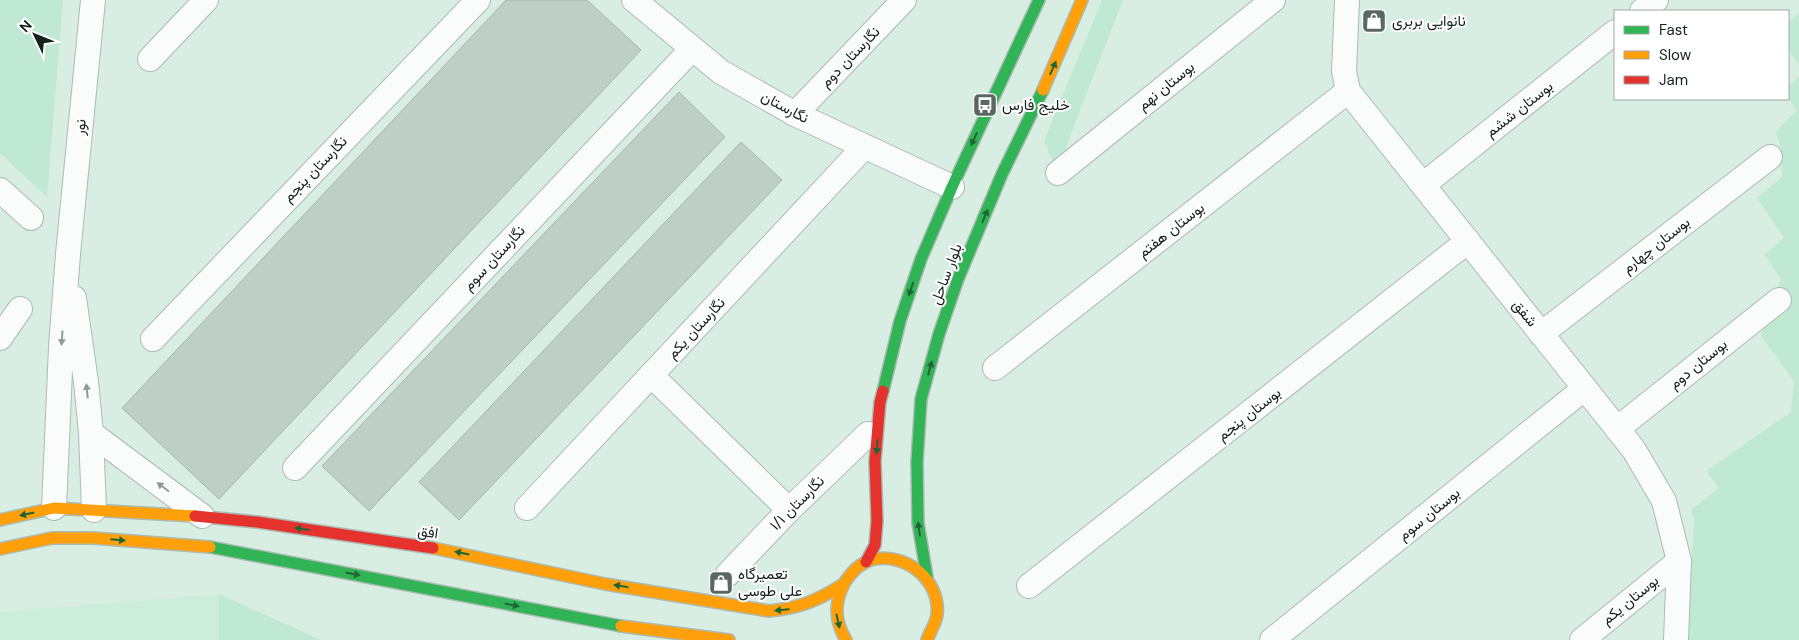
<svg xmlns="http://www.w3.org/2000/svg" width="1799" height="640" viewBox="0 0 1799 640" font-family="'DM Sans',Vazirmatn,sans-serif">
  <rect width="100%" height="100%" fill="#d9eee2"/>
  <polygon fill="#cceddb" points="219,594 219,640 0,640 0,612"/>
  <g fill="#bfe9d3">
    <polygon points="0,0 63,0 47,197 0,153"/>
    <polygon points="1102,0 1123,0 1069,139 1058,173 1044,141"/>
    <polygon points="1799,13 1799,65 1788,49 1788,22"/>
    <polygon points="1799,76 1799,640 1688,640 1694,520 1691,510 1719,488 1706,471 1791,412 1794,381 1761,336 1781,279 1764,255 1784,238 1757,198 1782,177 1781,150 1776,131 1797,110 1788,98 1788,86"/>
    <polygon points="219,594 321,640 219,640"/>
  </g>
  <g fill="#bfcfc6" stroke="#a6b6ad">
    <polygon points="506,0 587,0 641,50 219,499 122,408"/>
    <polygon points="679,92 725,137 369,511 322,466"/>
    <polygon points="741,142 782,180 459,520 419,482"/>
  </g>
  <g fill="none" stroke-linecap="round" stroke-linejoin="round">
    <defs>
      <g id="street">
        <polyline points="634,0 721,72 795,114 952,187"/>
        <polyline points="1347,0 1344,71 1348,91 1634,450 1664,501 1679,561 1676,640"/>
        <polyline points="1642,11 1656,0"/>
        <polyline points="150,59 206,0"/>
        <polyline points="795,114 904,0"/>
        <polyline points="1058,173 1273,0"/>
        <polyline points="1423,185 1615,32"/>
        <polyline points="0,190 31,218"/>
        <polyline points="74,298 86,382 91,433 94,510"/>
        <polyline points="1541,334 1770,157"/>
        <polyline points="0,338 20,309"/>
        <polyline points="153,339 478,0"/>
        <polyline points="995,368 1348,91"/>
        <polyline points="651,375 789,510"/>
        <polyline points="1617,429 1779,300"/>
        <polyline points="91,433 202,516"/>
        <polyline points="295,468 692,49"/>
        <polyline points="54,508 61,347 68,254 93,0"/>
        <polyline points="527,508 864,147"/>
        <polyline points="728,574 789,510 868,434"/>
        <polyline points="1029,586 1468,241"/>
        <polyline points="1272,640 1585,388"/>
        <polyline points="1582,640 1679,561"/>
      </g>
      <g id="fast">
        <polyline points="883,391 900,321 921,259 952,187 1039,0"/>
        <polyline points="210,547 621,626"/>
        <polyline points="927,577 918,523 917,462 921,399 939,334 958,279 1002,174 1043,90"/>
      </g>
      <g id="slow">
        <polyline points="1043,90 1082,0"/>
        <polyline points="0,520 54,508 195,516"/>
        <path d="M433,548L605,584L769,611C799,608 817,601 842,585"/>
        <polyline points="0,549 52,538 93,538 210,547"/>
        <polyline points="621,626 729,640"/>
        <path d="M846,640C834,620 834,602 845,582C851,573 860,563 871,560C905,551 941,580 937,615C936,623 930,632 927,640"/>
      </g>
      <g id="jam">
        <polyline points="195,516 257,522 433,548"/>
        <polyline points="866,562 875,545 877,521 875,461 880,402 883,391"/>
      </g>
    </defs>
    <use href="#street" stroke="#abbbb3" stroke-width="26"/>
    <use href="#fast" stroke="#abbbb3" stroke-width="14"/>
    <use href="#slow" stroke="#abbbb3" stroke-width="14"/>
    <use href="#jam" stroke="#abbbb3" stroke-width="14"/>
    <use href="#street" stroke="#f9fcfb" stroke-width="24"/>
    <use href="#fast" stroke="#30b455" stroke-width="11"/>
    <use href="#slow" stroke="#ff9f0a" stroke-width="11"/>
    <use href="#jam" stroke="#e5322d" stroke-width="11"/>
  </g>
  <defs><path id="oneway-solid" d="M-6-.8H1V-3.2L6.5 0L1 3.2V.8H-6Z" transform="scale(1.25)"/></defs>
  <g fill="#216435">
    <use href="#oneway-solid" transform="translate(1053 68) rotate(-66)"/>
    <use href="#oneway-solid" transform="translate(974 139) rotate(115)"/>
    <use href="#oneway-solid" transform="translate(985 216) rotate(-67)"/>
    <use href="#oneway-solid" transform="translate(911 289) rotate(109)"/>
    <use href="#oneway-solid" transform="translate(930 368) rotate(-75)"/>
    <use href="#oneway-solid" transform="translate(877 447) rotate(94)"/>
    <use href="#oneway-solid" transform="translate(27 514) rotate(168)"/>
    <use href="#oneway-solid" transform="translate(302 529) rotate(-172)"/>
    <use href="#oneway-solid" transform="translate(919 529) rotate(-98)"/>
    <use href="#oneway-solid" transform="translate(118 540) rotate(5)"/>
    <use href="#oneway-solid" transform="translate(462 553) rotate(-168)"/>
    <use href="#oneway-solid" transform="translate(353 574) rotate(11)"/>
    <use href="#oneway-solid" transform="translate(621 586) rotate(-171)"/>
    <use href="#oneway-solid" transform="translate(512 605) rotate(11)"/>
    <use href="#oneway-solid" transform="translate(782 610) rotate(175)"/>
    <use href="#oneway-solid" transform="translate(838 621) rotate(77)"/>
  </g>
  <g fill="#929a96">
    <use href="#oneway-solid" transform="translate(62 338) rotate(94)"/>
    <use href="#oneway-solid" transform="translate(87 391) rotate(-96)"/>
    <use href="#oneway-solid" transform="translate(163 487) rotate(-143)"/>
  </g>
  <defs>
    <symbol id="shop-square" viewBox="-11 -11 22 22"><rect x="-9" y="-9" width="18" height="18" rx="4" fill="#596961" stroke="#fff"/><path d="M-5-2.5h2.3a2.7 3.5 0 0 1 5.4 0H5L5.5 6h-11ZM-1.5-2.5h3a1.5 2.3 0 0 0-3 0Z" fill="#fff"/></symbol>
    <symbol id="bus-square" viewBox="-11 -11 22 22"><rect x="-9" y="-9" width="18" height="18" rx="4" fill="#596961" stroke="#fff"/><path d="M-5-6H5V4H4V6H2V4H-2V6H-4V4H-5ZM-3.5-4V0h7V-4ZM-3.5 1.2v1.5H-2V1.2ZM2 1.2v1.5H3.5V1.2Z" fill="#fff"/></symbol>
  </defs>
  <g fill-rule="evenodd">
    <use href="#shop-square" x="1360" y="7" width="28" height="28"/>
    <use href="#bus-square" x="971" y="91" width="28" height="28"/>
    <use href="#shop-square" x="707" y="569" width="28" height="28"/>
  </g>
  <g text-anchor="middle" stroke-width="4" stroke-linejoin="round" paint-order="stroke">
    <g font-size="15" fill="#14221b" stroke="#fff" text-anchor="start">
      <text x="1392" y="26">نانوایی بربری</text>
      <text x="1002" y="110">خلیج فارس</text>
      <text x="738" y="579">تعمیرگاه<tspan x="738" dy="17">علی طوسی</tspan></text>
    </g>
    <g font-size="15" fill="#14221b" stroke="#fff">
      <text transform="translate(850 57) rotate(-46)" y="5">نگارستان دوم</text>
      <text transform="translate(1166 86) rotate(-39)" y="5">بوستان نهم</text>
      <text transform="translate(785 107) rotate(28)" y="5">نگارستان</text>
      <text transform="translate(1519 109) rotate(-38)" y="5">بوستان ششم</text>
      <text transform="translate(80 127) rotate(-84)" y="5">نور</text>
      <text transform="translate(315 169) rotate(-46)" y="5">نگارستان پنجم</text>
      <text transform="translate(1171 230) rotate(-38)" y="5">بوستان هفتم</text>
      <text transform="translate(1656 245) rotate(-38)" y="5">بوستان چهارم</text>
      <text transform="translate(494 258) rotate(-47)" y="5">نگارستان سوم</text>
      <text transform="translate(946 274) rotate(-69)" y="5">بلوار ساحل</text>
      <text transform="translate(1525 313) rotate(51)" y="5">شفق</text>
      <text transform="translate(696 328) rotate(-47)" y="5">نگارستان یکم</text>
      <text transform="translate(1698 364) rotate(-39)" y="5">بوستان دوم</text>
      <text transform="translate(1249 414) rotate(-38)" y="5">بوستان پنجم</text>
      <text transform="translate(797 503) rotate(-45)" y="5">نگارستان ۱/۱</text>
      <text transform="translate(1429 514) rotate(-39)" y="5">بوستان سوم</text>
      <text transform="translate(428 532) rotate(8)" y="5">افق</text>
      <text transform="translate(1630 600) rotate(-39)" y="5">بوستان یکم</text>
    </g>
  </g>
  <rect x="1614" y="10" width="175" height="90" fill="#ffffff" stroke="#a1a7a4"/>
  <rect x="1624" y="26" width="25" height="8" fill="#30b455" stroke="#a1a7a4"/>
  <text x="1659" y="35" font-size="15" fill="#14221b">Fast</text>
  <rect x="1624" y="51" width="25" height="8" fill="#ff9f0a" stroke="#a1a7a4"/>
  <text x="1659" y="60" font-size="15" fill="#14221b">Slow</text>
  <rect x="1624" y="76" width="25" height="8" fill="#e5322d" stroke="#a1a7a4"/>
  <text x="1659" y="85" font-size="15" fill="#14221b">Jam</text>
  <g transform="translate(35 35) rotate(313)" stroke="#ffffff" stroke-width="4" paint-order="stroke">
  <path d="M0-4L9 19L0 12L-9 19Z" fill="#14221b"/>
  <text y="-8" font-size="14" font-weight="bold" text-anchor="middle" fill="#14221b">N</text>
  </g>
</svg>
